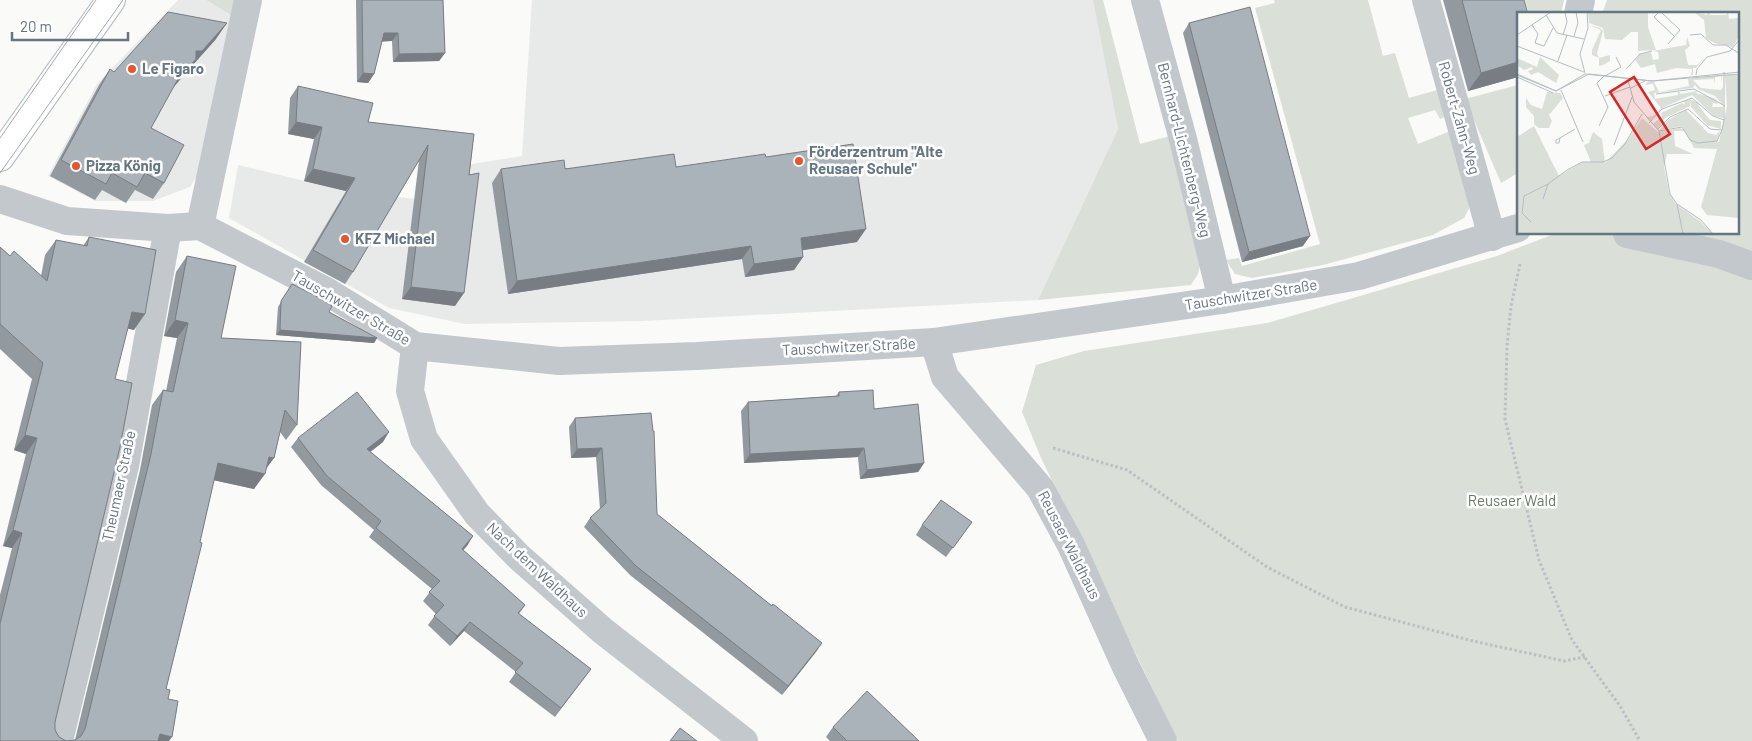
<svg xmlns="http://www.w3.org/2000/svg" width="1752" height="741" viewBox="0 0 1752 741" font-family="Barlow,sans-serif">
  <rect width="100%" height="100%" fill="#fafaf8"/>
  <g fill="#e8e9e9">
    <polygon points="178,0 206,0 236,18 198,174 190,187 153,201 95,201 48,176 97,84"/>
    <polygon points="532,0 1093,0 1118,129 1038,300 643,321 465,324 389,308 229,218 238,165 346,191 458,204 465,165 522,156"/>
  </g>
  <g fill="#dadfd7">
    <polygon points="206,0 238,0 236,18"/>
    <polygon points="1093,0 1103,0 1140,144 1170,136 1201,261 1198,274 1191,285 1038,300 1118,129"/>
    <polygon points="1274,0 1368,0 1383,56 1395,53 1409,98 1437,90 1447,116 1440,119 1435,110 1408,118 1418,144 1453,130 1475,197 1464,218 1433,235 1323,265 1252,278 1235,274 1226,260 1239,258 1242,266 1320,244 1255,8 1275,3"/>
    <polygon points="1525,0 1564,0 1561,14 1529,14"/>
    <polygon points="1607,0 1752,0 1752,741 1178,741 1041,458 1022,412 1036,365 1084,351 1267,323 1497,256 1554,234 1738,234 1738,14 1602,14"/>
    <polygon points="1518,85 1518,173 1501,183 1465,99"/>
  </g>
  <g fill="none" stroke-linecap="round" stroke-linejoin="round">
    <defs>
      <polyline id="secondary" points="0,157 111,0"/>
    </defs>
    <use href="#secondary" stroke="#b3babf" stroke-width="30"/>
    <g stroke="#bbbfc2" stroke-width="3" stroke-dasharray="2.5 2.5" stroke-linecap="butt">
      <polyline points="1520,264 1511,306 1507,346 1505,419 1539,560 1572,640 1620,706 1640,741"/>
      <polyline points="1053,448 1127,470 1267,567 1345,607 1473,641 1564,661 1585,657"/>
    </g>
    <g stroke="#c3c8cc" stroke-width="28">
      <polyline points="1145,0 1183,139 1222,300"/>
      <polyline points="1426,0 1492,237"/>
      <polyline points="1578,14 1581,0"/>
      <polyline points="0,199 67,221 168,228 200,226 326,291 415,346 559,361 697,356 934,342 1222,300 1359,276 1518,228"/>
      <polyline points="200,226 248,0"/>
      <polyline points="1627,234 1719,254 1752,266"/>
      <polyline points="934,342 945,377 1040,488 1071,545 1126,667 1163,741"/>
      <polyline points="415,346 410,391 424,439 477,514 519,557 603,631 744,741"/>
      <polyline points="59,741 125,466 168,228"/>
    </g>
    <use href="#secondary" stroke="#fff" stroke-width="28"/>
    <g stroke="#a2aab0" stroke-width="1">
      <polyline points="0,138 96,0"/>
      <polyline points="0,173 123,0"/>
    </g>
  </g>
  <g fill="#929a9f">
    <polygon points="356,0 443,0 445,53 439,61 393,62 392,41 382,41 374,74 368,83 357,82"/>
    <polygon points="1443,0 1524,0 1518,77 1468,91"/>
    <polygon points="1189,23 1303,246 1242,262 1183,33"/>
    <polygon points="216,39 191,67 190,67 184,75 173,87 151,128 164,183 153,199 135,190 126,203 102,190 95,200 50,176 99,85 110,69 114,72"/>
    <polygon points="298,86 368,122 474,134 455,306 402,299 419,160 353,272 345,284 304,262 346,191 304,181 314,139 288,134 290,98"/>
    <polygon points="766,157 857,242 802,250 803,257 794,270 745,277 742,259 508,294 492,183 501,169 676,167"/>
    <polygon points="89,237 134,330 127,328 115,379 55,722 55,730 59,737 66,741 75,740 140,470 152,405 163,390 166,391 177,338 164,336 176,272 187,256 221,338 301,342 297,425 286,440 280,432 274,458 266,468 254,489 214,480 166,689 168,699 169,741 0,741 0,595 12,548 3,546 26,454 14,450 32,379 0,349 0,247 10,256 41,276 45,255 56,240 83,246"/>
    <polygon points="292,284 329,312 377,338 374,343 276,335 278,307"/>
    <polygon points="839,392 874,409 924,463 918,472 860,479 858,457 744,463 741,411 748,402 836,396"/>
    <polygon points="651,413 657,514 772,606 822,643 782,695 630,575 584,527 590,518 600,509 596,457 571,458 569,427 575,418"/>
    <polygon points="298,438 383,442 370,452 473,536 463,550 525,605 519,614 591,669 555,717 509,682 516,672 464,631 450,646 428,625 436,614 423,601 432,589 369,537 374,530 321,485 291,447"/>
    <polygon points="972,522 946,557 916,535 922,525"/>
    <polygon points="833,727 919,741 830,741 826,737"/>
  </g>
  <g fill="#777d82">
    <polygon points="227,23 216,39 191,67 190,67 184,75 167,95 196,51"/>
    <polygon points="384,33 398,33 392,41 378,42"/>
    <polygon points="445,53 439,61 393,62 399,54"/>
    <polygon points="1518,62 1518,77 1468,91 1481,73"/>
    <polygon points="363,73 374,74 368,83 357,82"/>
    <polygon points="296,122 322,127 314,139 288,134"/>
    <polygon points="313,169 355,178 346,191 304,181"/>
    <polygon points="866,229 857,242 791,252 801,238"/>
    <polygon points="1310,236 1303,246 1242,262 1249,252"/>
    <polygon points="751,246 742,259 508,294 517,281"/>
    <polygon points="803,257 794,270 745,277 754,264"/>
    <polygon points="411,287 464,293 455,306 402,299"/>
    <polygon points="132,312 145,314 134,330 121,327"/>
    <polygon points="175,320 188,323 177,338 164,336"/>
    <polygon points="280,330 377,338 374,343 276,335"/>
    <polygon points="389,432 383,442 361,459 367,449"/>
    <polygon points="25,435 37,438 26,454 14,450"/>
    <polygon points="602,448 596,457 571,458 577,449"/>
    <polygon points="864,448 858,457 744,463 750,454"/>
    <polygon points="269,457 274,458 263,473"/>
    <polygon points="218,463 265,474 254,489 208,479"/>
    <polygon points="924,463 918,472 860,479 867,470"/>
    <polygon points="13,530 22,533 12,548 3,546"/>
    <polygon points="473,536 467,546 456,558 462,549"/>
    <polygon points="470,622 464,631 450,646 457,636"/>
    <polygon points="822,643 816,652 782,695 788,686"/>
    <polygon points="160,734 172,737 169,741 155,741"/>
  </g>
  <g fill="#aab3b9" stroke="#777d82">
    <polygon points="362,0 443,0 445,53 399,54 398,33 384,33 374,74 363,73"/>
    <polygon points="1462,0 1524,0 1528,14 1518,14 1518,62 1481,73"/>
    <polygon points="1250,7 1310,236 1249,252 1189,23"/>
    <polygon points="168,12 227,23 202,51 196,51 196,59 178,79 151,128 184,145 164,183 145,173 137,187 112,173 106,184 61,160 110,69 114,72"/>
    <polygon points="298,86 373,103 368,122 474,134 469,175 479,173 464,293 411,287 428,145 353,272 313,250 355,178 313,169 322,127 296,122"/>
    <polygon points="853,144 866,229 801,238 803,257 754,264 751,246 517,281 501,169 564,160 565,169 674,154 676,167 765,154 766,157"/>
    <polygon points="89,237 156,250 145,314 132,312 115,379 132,383 120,447 55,722 55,730 59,737 66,741 75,740 81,736 85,729 151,454 163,390 173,392 188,323 175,320 187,256 236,266 221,338 301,342 297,425 285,410 274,458 269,457 265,474 218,463 200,542 202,543 166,689 170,690 168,699 178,701 172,737 160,734 158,741 0,741 0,624 22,533 13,530 37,438 25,435 43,363 0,324 0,247 10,256 14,251 47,281 56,240 87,246"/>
    <polygon points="292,284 322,299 332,306 329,312 377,338 280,330 281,301"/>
    <polygon points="873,390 874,409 918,404 924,463 867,470 864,448 750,454 748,402 839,396 839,392"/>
    <polygon points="357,392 389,432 367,449 473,536 462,549 525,605 518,613 591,669 561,708 515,672 523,663 470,622 457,636 434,616 444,605 429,592 440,581 376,528 381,521 327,476 298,438"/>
    <polygon points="651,413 653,431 654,431 657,514 772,606 773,604 822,643 788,686 636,566 590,518 606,503 602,448 577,449 575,418"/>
    <polygon points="941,500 972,522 953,548 922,525"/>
    <polygon points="867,691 919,741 847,741 833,727"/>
    <polygon points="680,728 697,741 670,741"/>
  </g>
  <g fill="#e4572e" stroke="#fff" stroke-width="2">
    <circle cx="132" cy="69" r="5"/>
    <circle cx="799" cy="161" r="5"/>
    <circle cx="76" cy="166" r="5"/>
    <circle cx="345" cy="239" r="5"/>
  </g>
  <g text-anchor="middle" stroke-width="5" stroke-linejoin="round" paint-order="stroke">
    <g font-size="15" font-weight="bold" fill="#657683" stroke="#fff" text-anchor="start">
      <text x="142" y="74">Le Figaro</text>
      <text x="809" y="157">Förderzentrum "Alte<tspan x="809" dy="17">Reusaer Schule"</tspan></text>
      <text x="86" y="171">Pizza König</text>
      <text x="355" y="244">KFZ Michael</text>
    </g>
    <g font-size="15" fill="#657683" stroke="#fff">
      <text transform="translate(1459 118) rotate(74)" y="5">Robert-Zahn-Weg</text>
      <text transform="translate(1184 150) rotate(76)" y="5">Bernhard-Lichtenberg-Weg</text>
      <text transform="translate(1251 295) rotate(-9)" y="5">Tauschwitzer Straße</text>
      <text transform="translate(351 308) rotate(30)" y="5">Tauschwitzer Straße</text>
      <text transform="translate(849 347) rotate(-3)" y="5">Tauschwitzer Straße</text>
      <text transform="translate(119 486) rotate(-78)" y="5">Theumaer Straße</text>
      <text transform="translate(1069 545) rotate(63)" y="5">Reusaer Waldhaus</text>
      <text transform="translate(537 570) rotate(43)" y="5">Nach dem Waldhaus</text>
    </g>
    <g font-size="15" fill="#687a64" stroke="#fff">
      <text x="1512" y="506">Reusaer Wald</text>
    </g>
  </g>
  <g transform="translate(1517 12)">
    <rect width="222" height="222" fill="#fafaf8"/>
    <path d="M71,0H131V15L139,38L121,39V20H114L105,28L88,27L86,16L72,11ZM177,0L190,3L192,0L193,3H209L211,0L212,7L222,6V24L216,35L197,31L189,26L187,8ZM72,13L83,16L86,19L80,41L82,46L93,43V49L86,53L82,54V46L75,43V38L84,18ZM170,25L173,34L168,38L171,53H180L186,47L179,56H176V63H174L175,57L159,56L140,61L138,52L124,56L118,48L123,42L134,40L136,48L142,47L141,40L136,39L169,33ZM23,45L42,63L39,71L21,60L14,63L11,59L16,57L15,55L7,58L0,53V46L20,55ZM205,63V70L204,64L198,65V72L197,67L176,68L184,76L204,78L206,75V93L198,84L181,77L178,73L176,76L137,81L138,87L161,83V79L164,82L180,79L179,81L199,87L201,92L196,91L195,95H206V106L197,104L175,83L147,95L133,109L129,105L136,104L144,96L131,80L138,78L136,72L128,73L130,70H137L142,80L172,74L171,67ZM208,63H222V206L190,203L184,195L200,137L177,136L165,114L143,118L151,108L169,98L191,121L199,123L203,119L200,130H202L210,94ZM30,80L43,81L46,86L32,103L35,109L32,116H22L17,112V104L9,95V86L14,93L25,97ZM173,87L182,91L181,93L193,108L204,109V117L190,113L174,95V89L173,94L148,106L141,117L136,112L145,104L144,101L165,91L168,93L167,89ZM125,106L141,120L163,116L168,119H157L158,134L176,142H150L147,155L152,181L159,192L183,209L196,222H0V125L17,114L42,164L65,150H74L67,133L72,131L76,120L85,127L88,151L112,126Z" fill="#dadfd7"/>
    <path fill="none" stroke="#b5bdc2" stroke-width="1" d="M142,0L137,5L158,25M144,0L163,18L151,32M29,3L40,21L67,27M15,13L21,22L18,31L27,34L36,16M0,23L34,0M46,23L50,10L48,0M173,23L184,22L196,33H209L223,42M57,24L61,11L59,0M0,34L67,60M41,49L50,23M109,57L123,42L135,39M68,61L63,42L71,16L70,0M0,62L39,79L68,62L135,69L223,60M0,63L39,79L72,62L135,69L223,62M179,63L180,57L190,45L213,39L223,27M88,64L104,55L99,45M0,65L36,81M111,68L117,90L142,119L153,182L160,192L184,208L196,222M114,76L128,69M44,78L66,130M139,82L177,77L208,94M88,84L113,75M132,111L145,97L175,86L196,104L207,108V60M82,114L91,95L80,71L87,64M140,118L153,105L171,97L193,117L205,118L207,108M142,119L165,115L173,128L181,131L200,129L205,118M43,126L58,117M43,126L42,131H39V128ZM97,133L115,85M26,187L31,172L50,158L65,150H86L95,146L108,132L125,102M160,192L166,222M14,210L5,201L7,184L31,172"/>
    <path fill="#d62828" fill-opacity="0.15" stroke="#d62828" stroke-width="2.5" d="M117,65L153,122L129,137L93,80Z"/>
    <rect width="222" height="222" fill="none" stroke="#657683" stroke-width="2.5"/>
  </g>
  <path d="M12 32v8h116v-8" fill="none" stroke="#657683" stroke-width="2.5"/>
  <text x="20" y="32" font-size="15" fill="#657683" stroke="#ffffff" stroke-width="4" paint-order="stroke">20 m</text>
</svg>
